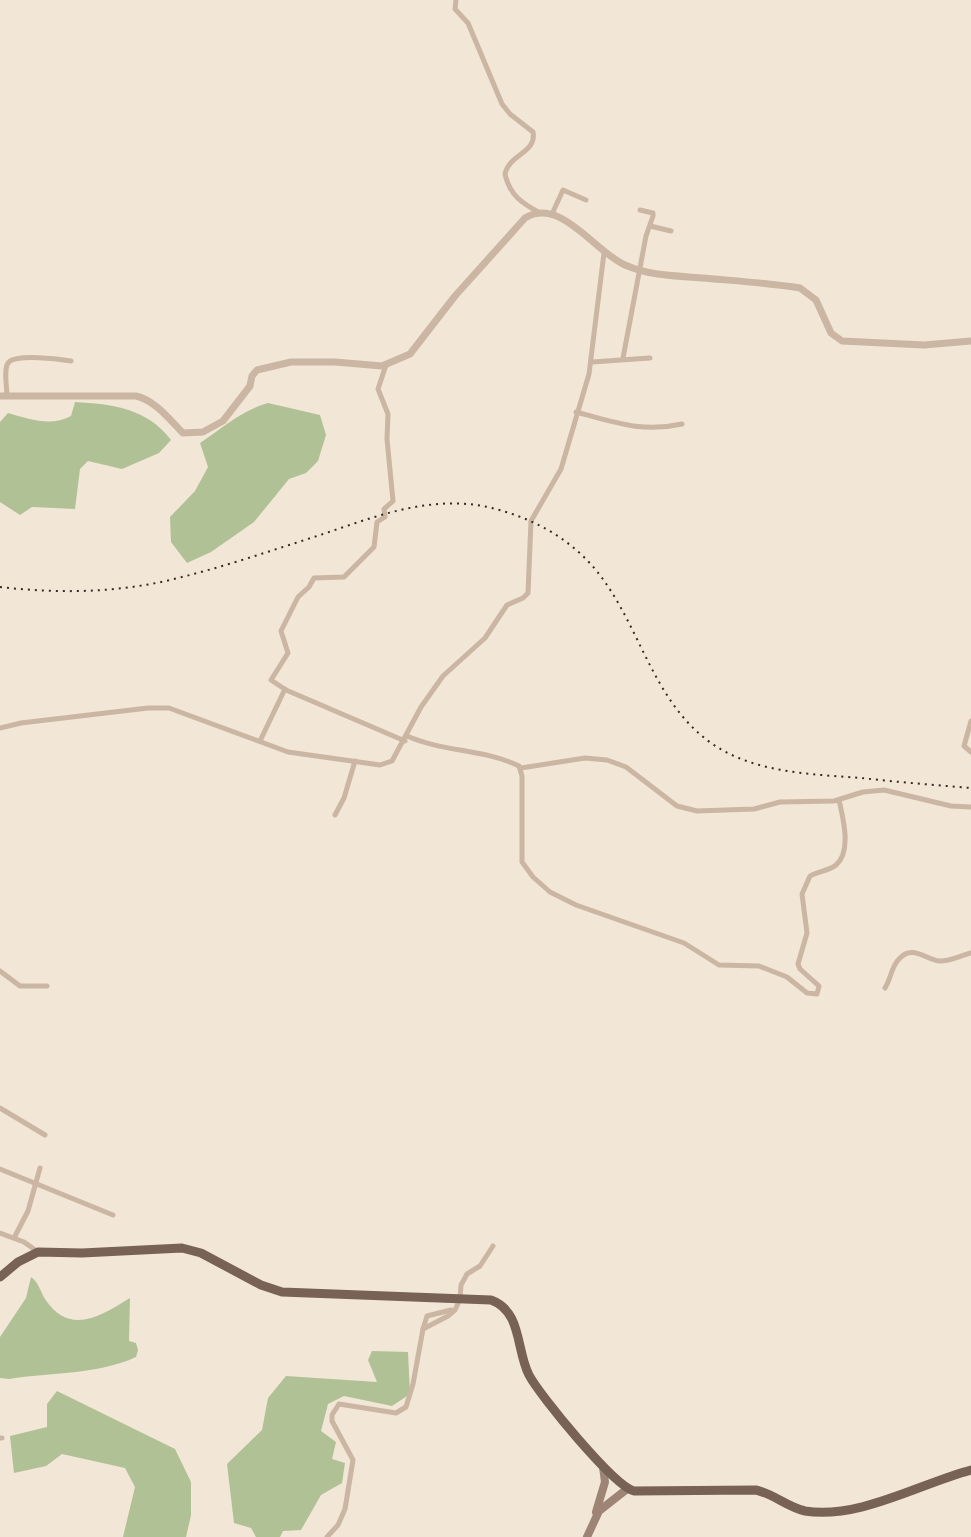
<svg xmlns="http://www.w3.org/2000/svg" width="971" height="1537" viewBox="0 0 971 1537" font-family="'IBM Plex Sans',sans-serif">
  <rect width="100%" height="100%" fill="#f2e6d6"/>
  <g fill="#b1c196">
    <path d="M75,402C112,404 147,408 171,440L159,453L122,469L88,461L80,469L75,509L32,507L20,515L0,502V422L8,413C29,419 51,427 71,416Z"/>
    <path d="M268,403L320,415L326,435L318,461L306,473L289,479L254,522L211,552L187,563L171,542L170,517L195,491L208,467L200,443C222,428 242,410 268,403Z"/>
    <path d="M31,1277C39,1283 40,1291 45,1299C70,1337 102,1315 130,1298L129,1341L136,1343L138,1350L136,1357C97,1375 51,1372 9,1379L0,1378V1337L26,1298Z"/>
    <polygon points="372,1351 408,1352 410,1394 392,1406 344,1396 328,1404 321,1431 336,1442 332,1459 345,1463 342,1483 321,1495 301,1530 283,1531 280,1537 256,1537 251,1528 234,1523 227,1464 262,1430 268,1398 286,1376 377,1382 368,1360"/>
    <polygon points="57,1391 175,1449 191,1482 191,1515 186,1537 123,1537 135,1487 125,1468 62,1454 46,1466 14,1473 10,1436 47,1427 47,1404"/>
  </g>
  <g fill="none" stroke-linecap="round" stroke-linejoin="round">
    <g stroke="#cab6a2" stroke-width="5">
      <path d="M456,0L455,9L468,23L502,104L510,114L533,132C537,153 509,154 505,174C510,196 522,203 540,213"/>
      <polyline points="552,214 563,190 586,200"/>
      <polyline points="650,226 671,231"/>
      <polyline points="623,358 646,236 653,216 653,213 640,210"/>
      <polyline points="592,362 650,358"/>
      <polyline points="386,365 378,389 388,414 387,439 393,501 384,509 385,517 377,522 374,547 344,577 314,578 309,587 298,597 281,631 288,653 271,680 286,690 405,741"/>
      <path d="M7,396C7,388 3,367 9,362C18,354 58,359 71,361"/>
      <path d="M576,412C614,422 642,433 682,424"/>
      <polyline points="971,721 964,746 971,752"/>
      <polyline points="0,728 21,723 148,708 169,708 288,752 380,765 392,761 421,707 443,676 485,638 507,605 523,598 528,593 531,521 561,469 589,374 604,253"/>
      <path d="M407,736C443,752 484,749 519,766L522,776V862L533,877L550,892L576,905L684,943L719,965L759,966L787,977L807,993L817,994L819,986L800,969L798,964L807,933L802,894L810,876C818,871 829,871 836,865C852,851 843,818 839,800"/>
      <polyline points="260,741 285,689"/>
      <polyline points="521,768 585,758 607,760 626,767 677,806 697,811 754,809 780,802 834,801 863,792 884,790 951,806 971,807"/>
      <polyline points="335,815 344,798 355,761"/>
      <polyline points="0,971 20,986 47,986"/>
      <path d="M885,988C891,979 891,967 899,959C912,944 925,959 939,961C948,962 962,955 971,953"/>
      <polyline points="0,1108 45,1135"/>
      <polyline points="0,1169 113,1215"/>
      <polyline points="0,1233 24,1242 38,1252"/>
      <polyline points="14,1238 28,1211 40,1168"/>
      <polyline points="423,1329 427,1316 451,1310"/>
      <polyline points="0,1438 2,1438"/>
      <polyline points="327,1537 338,1525 345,1509 353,1460 332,1421 332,1415 339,1404 396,1413 406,1407 413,1384 423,1329 448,1316 455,1310 460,1299 461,1285 467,1274 480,1266 493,1246"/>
    </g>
    <path stroke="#cab6a2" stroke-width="7" d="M0,396H136C156,401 169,419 183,433L203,432L223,421L250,386L252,376L257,370L291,362H335L382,366L410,354L455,296L525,218C560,196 595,252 625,265C650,276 677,276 704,278C736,281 768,283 800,288L816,300L831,333L842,341L924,345L971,341"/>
    <g stroke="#9d8474" stroke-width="8">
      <polyline points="596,1512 605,1482 603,1467"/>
      <polyline points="587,1537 599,1511 627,1489"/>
    </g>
    <path stroke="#776255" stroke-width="9" d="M0,1277L18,1262L38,1252L82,1253L182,1248L201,1253L261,1285L282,1292L491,1300C522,1311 516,1350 529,1375C540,1396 614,1486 634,1491L756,1490C774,1494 787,1507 805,1511C858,1520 921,1483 971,1470"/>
    <path stroke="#342a25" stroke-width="2" stroke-dasharray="2 5" stroke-linecap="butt" d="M0,587C61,594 122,593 182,577C226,566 270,551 314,537C372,518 430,493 492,508C532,518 568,537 595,569C640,623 651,700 711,743C754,773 810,774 861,778C897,782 934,785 971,788"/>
  </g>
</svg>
